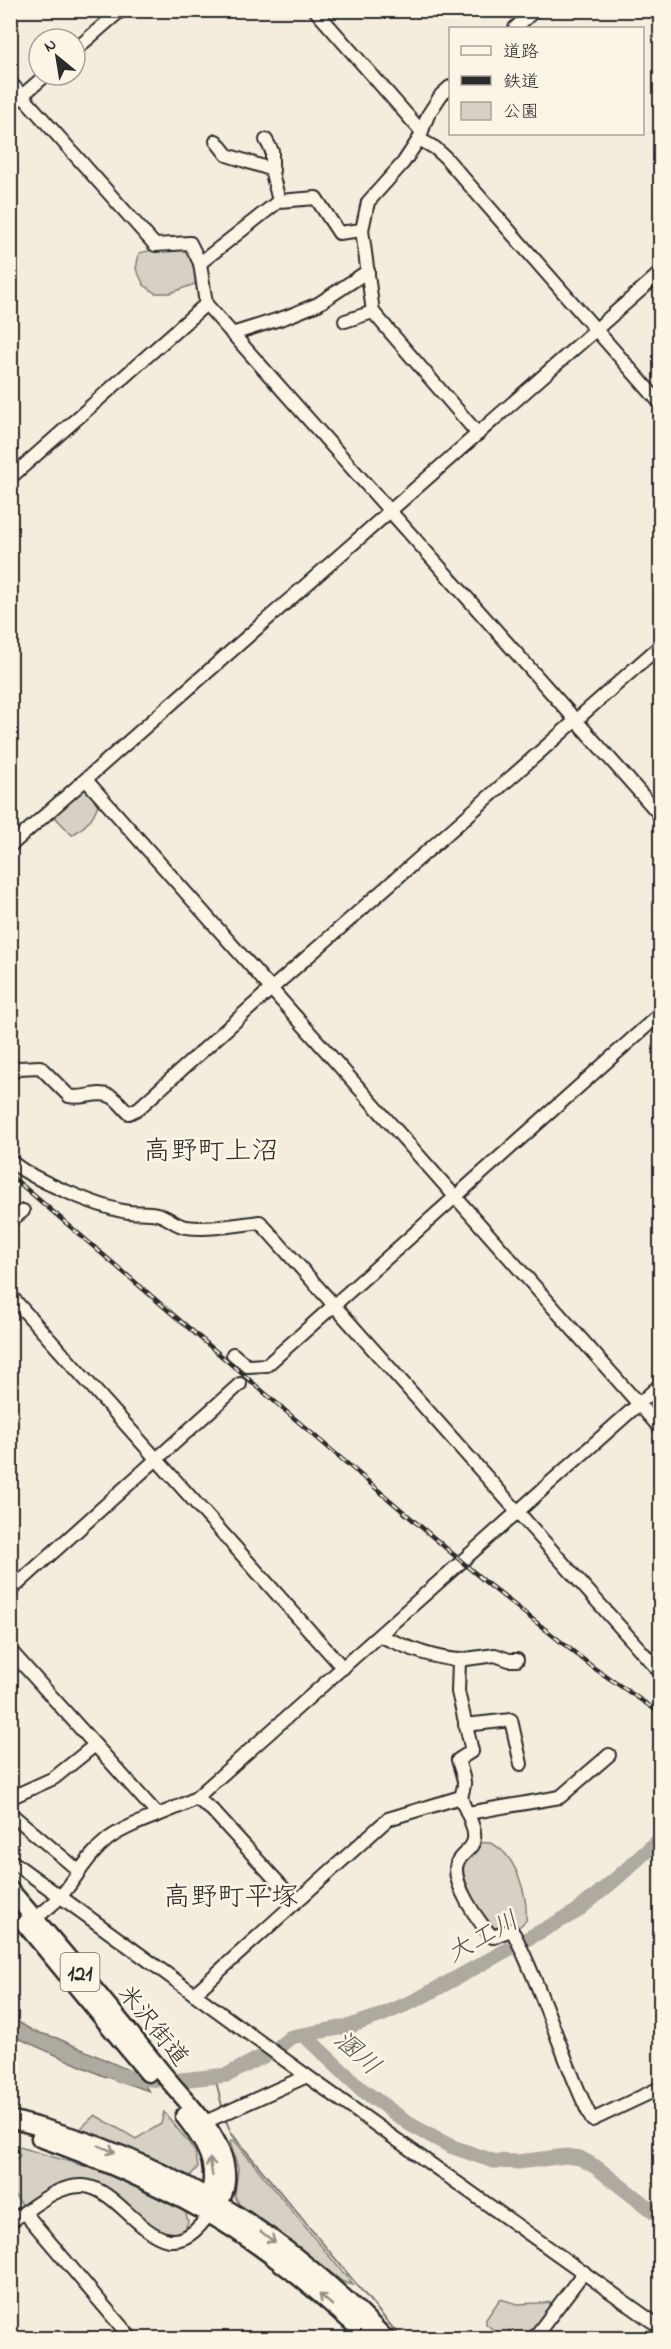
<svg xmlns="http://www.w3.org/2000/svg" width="671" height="2349" viewBox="0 0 671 2349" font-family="'Indie Flower','Klee One',sans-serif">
  <rect width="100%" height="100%" fill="#f4edde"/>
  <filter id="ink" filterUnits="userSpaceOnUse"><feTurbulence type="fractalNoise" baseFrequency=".0167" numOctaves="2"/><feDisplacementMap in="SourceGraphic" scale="12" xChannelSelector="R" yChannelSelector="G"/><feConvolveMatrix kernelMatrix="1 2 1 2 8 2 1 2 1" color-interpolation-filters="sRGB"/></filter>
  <g filter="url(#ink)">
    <g fill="#d6d1c4" stroke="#807e78" stroke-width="1.5">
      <polygon points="185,248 198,265 195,284 170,293 155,293 144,285 136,269 139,253 157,249"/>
      <path d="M86,788L98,804C93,820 85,827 72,835L56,818L57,814Z"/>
      <path d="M479,1843C483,1843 489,1842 493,1844C517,1857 528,1896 526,1921L514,1931L491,1927L460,1896L462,1854Z"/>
      <polygon points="164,2112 189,2143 195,2152 198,2167 190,2176 181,2176 78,2131 95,2115 136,2139 161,2124"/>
      <polygon points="232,2140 234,2140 353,2285 343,2282 264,2221 239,2204 235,2196 238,2168 230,2142"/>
      <polygon points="16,2146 94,2169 133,2184 180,2208 186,2213 188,2222 185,2229 175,2233 159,2231 96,2185 23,2206 11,2191 11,2162 20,2156"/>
      <polygon points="500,2299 518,2304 558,2302 530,2338 503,2338 486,2324 486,2319"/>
    </g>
    <polygon fill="#afaaa0" stroke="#7a7771" stroke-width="1.5" points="10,2017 33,2031 57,2038 135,2073 149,2091 101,2075 11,2035"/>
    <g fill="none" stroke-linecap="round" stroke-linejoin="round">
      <g stroke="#7a7771" stroke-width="2">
        <polyline points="215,2077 223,2110"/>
        <polyline points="225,2118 231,2133 401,2338"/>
      </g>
      <g stroke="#afaaa0" stroke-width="15">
        <polyline points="304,2035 361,2089 411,2125 450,2146 493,2161 518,2162 566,2156 580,2158 596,2167 660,2217"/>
        <polyline points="119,2076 171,2081 227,2075 275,2050 291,2037 350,2026 382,2015 418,1999 576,1912 617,1878 660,1839"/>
      </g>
      <defs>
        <g id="minor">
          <polyline points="315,10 422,132"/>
          <polyline points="515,28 535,10"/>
          <polyline points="75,50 121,10"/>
          <polyline points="10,82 155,245 190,243 200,263 206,304 660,815"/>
          <polyline points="450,87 441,95 428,115 419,139 403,163 368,202 362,230 373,312 478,434"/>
          <polyline points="10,106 46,75"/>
          <polyline points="419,139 435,148 445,157 660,403"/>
          <polyline points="266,140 272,151 272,173 279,201"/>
          <polyline points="216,141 227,155 273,170"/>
          <polyline points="200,263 279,201 316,198 339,233 362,230"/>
          <polyline points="345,321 373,312"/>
          <polyline points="232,334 286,317 318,304 368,271"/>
          <polyline points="10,478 206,304"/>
          <polyline points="87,781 660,1428"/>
          <polyline points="10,846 660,273"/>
          <path d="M10,1075L18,1068L40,1067L69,1096C82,1100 97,1090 110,1096C117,1098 123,1108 129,1113L139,1108L271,989L660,646"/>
          <path d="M10,1160C27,1178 104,1209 129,1212C138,1213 148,1212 157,1214C167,1216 176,1226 186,1227C210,1230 236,1225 260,1222L660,1672"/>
          <polyline points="10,1221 23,1211"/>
          <polyline points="10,1295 343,1668"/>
          <polyline points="233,1354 247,1366 267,1365 660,1014"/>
          <polyline points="10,1591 240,1384"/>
          <path d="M380,1636C407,1647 430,1658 459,1660L458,1692L472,1751L458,1760C460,1767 463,1775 464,1782C465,1788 460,1794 462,1800C465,1811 476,1826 474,1839C473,1849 462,1853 458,1861C448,1879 480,1925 493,1937L511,1930L514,1934C545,1994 562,2060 592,2120L660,2088"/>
          <polyline points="10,1650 158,1815"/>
          <polyline points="459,1660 495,1655 509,1660 517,1660"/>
          <polyline points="465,1725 511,1720 521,1764"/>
          <polyline points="10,1798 54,1778 95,1745"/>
          <polyline points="196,1798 212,1810 296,1902"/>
          <polyline points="10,1813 79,1871"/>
          <polyline points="468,1813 560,1797 609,1755"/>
          <polyline points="10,1860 307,2076 660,2327"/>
          <path d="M30,1923C40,1914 52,1906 61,1896C77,1877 88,1855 108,1839C135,1820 168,1814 196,1798L660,1385"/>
          <polyline points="194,1994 388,1819 461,1797"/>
          <polyline points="203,2123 307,2076"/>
          <polyline points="25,2213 131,2338"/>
          <path d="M10,2222C32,2208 57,2184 84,2186C127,2189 161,2285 209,2214"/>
          <polyline points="534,2338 584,2272"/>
        </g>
        <g id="highway">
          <path d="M10,1890C63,1951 114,2013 165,2076C184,2099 215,2129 223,2157C229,2176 227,2198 212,2211"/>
          <polyline points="25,1924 148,2073"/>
          <path d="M184,2116C198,2134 214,2155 212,2179C212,2190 207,2196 208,2207"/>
          <path d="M10,2119C43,2128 76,2136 107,2149C213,2190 307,2256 385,2338"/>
          <path d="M40,2138C97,2158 154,2183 207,2213C265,2246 320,2293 369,2338"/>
        </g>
      </defs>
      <use href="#minor" stroke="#2b2b2b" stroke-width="16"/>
      <use href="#highway" stroke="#2b2b2b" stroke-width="21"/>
      <use href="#minor" stroke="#fcf5e5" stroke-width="12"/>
      <use href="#highway" stroke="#fcf5e5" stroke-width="16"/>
      <defs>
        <polyline id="rail" points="10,1175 489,1585 594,1668 660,1713"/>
      </defs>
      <use href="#rail" stroke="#2b2b2b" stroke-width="4.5"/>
      <use href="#rail" stroke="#fcf5e5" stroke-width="2" stroke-dasharray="7" stroke-linecap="butt"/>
    </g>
    <defs><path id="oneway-shaft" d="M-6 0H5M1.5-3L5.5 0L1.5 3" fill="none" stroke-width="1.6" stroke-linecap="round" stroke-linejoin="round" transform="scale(1.5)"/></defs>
    <g stroke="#949088">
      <use href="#oneway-shaft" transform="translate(107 2149) rotate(22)"/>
      <use href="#oneway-shaft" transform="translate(211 2167) rotate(-99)"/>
      <use href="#oneway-shaft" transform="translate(268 2237) rotate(37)"/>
      <use href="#oneway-shaft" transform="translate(326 2300) rotate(-140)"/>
    </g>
  </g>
  <g text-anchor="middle" stroke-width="5" stroke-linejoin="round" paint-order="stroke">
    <rect fill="#fcf5e5" stroke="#6a6863" stroke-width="1.5" x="60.5" y="1953" width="39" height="38" rx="4.5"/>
    <g font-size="22" font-weight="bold" fill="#2b2b2b">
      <text x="80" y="1980">121</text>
    </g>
    <g font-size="24" fill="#2b2b2b" stroke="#fcf5e5">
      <text transform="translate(154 2025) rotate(51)" y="8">米沢街道</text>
    </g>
    <g font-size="26" font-style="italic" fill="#595754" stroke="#fcf5e5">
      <text transform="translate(482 1936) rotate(-29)" y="9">大工川</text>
      <text transform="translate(358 2052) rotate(42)" y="9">溷川</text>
    </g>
    <g font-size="27" fill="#2b2b2b" stroke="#fcf5e5">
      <text x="211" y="1159">高野町上沼</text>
      <text x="231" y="1905">高野町平塚</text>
    </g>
  </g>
  <rect width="671" height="2349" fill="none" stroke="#fcf5e5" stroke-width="36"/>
  <rect x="18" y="18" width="635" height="2313" fill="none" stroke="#2b2b2b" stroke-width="2" filter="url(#ink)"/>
  <rect x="449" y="27" width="195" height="108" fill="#fcf5e5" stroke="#a8a49b" stroke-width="1.5"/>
  <rect x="461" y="46" width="30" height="9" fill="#fcf5e5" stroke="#a8a49b" stroke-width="1.5"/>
  <text x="503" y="57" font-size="18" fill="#2b2b2b">道路</text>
  <rect x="461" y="76" width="30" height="9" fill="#2b2b2b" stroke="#a8a49b" stroke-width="1.5"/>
  <text x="503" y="87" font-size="18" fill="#2b2b2b">鉄道</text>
  <rect x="461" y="102" width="30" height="18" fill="#d6d1c4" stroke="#a8a49b" stroke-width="1.5"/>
  <text x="503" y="117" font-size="18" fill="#2b2b2b">公園</text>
  <g transform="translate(57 57) rotate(330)"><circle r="28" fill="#fcf5e5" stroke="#a8a49b" stroke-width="1.5"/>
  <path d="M0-4.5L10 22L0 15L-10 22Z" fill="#2b2b2b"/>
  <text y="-9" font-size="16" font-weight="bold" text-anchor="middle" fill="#2b2b2b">N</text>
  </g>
</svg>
